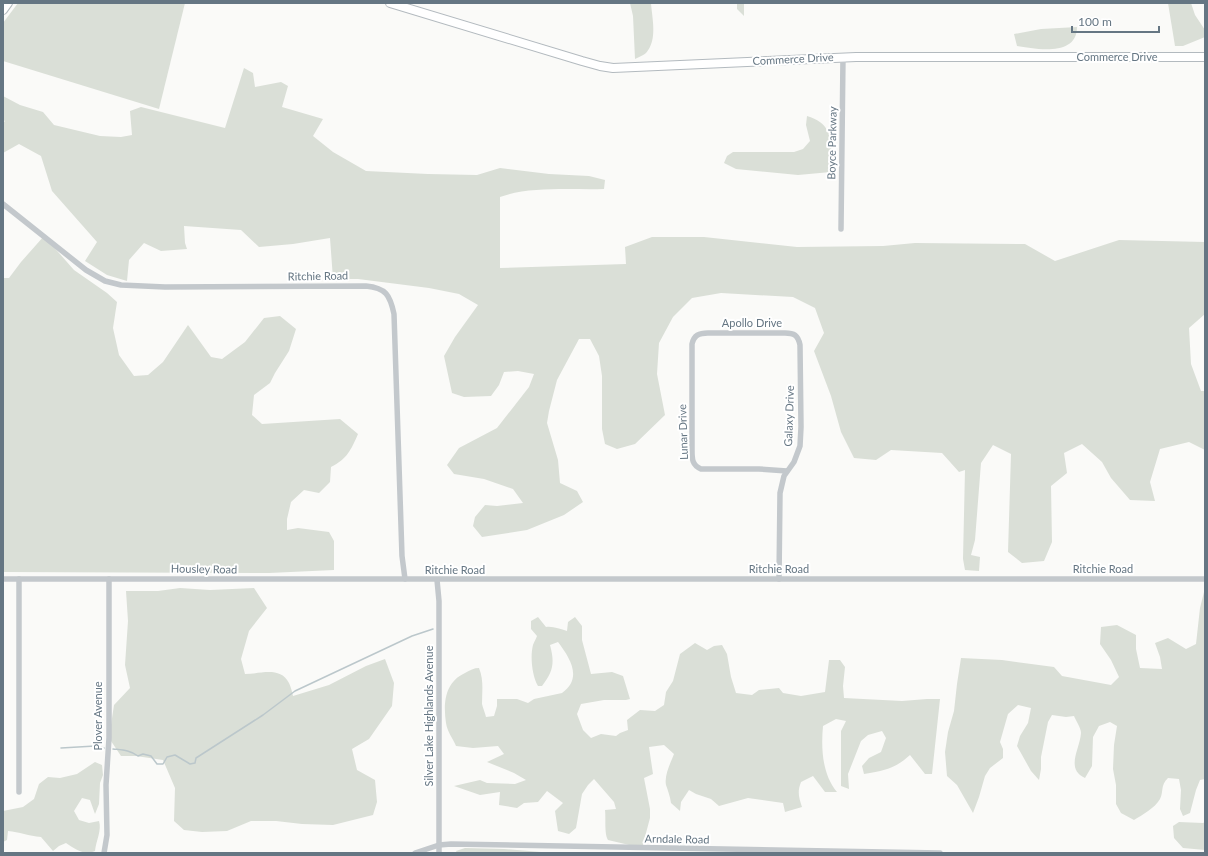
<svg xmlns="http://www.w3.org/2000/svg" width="1208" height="856" viewBox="0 0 1208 856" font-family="Lato,sans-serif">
  <rect width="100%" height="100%" fill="#fafaf8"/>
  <g fill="#dadfd7">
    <polygon points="18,3 185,3 159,109 3,61 3,23"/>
    <path d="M630,3H651C652,18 658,40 646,53C644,55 639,57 635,59L633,16Z"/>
    <polygon points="737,3 744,3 744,16 737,9"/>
    <polygon points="1168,3 1191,3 1195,15 1205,30 1205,37 1183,46 1175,46"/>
    <path d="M1077,27C1077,57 1036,49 1017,46L1014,34L1041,29Z"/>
    <path d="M244,68L253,73L255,87L281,82L288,86L282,107L323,119L313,136L333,152L366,171L428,174L477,175L500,168L549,174L589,176L605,180L604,189C572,190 530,186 500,197V268L626,264L625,247L652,237H704L797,247L883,246L915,243L1025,244L1055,261L1119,240L1205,242V314L1189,328L1191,364L1201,391H1205V450L1189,442L1160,449L1150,482L1155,501L1130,500L1111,478L1102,462L1082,444L1064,453L1067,473L1051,486L1052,542L1044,561L1022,563L1008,552L1011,454L993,445L981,463L975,540L971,555L980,557L979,571L965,570L963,559L965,470L959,472L942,453L891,450L876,460L854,458L841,432L831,396L814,351L824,333L815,308L793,297L721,293L692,298L673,317L659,343L657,374L665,415L635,444L617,449L605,444L602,429V376L599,356L590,339H579L557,380L549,411L547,423L558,460L560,483L577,491L583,502L564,515L527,530L482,537L473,526L475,517L485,505L497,506L523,503L513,489L484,479L454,474L447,465L459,448L497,428L529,387L534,374L518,371L504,372L499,385L491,396L464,397L452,393L444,356L455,337L478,305L459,294L429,288L358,279H333L330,238L293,244L259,247L241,230L184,226L185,243L187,249L161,251L144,243L129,260L127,281L107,275L85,261L97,242L52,191L41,156L19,144L3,153V123L5,121L3,120V96L20,105L43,112L54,125L100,136L121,137L132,135L130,111L141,107L225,128Z"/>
    <path d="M807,116C837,125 831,147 831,172L798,175L736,169L724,163L727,156L733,152H794L803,149L810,141L806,125Z"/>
    <path d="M44,236L74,270L107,293L117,302L113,328L119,355L134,376L148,375L163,362L188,325L211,357L222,359L245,342L264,318L280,316L296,329L289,351L275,373L270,383L254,395L252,415L262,424L340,419L358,434C351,450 347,459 331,467L330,482L319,493L304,490L291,502L287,519V530L298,528L329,532L334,541V570L269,573L3,572V278H9L21,262Z"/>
    <path d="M180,588L210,590L254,588L267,608L249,631L241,659L245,674C261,674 280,666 289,683C291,687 292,692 293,696L329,685L366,666L385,659L394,683L392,706L369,739L352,749L357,770L375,780L377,802L373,815L333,825L302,824L276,821H251L227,831L202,832L184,830L174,821L175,788L163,760L136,756H121L109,738L114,705L130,688L125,665L128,621L126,591H158Z"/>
    <path d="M1205,588V779L1200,780L1196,790L1190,813L1183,816L1180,809L1181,790L1179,779L1168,778C1160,786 1164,791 1160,799C1155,808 1142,815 1134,820L1121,813L1116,804V785L1113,769L1114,745L1117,726L1110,722L1099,726L1093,737L1092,766L1085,778C1065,769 1080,749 1081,733C1081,728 1076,721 1074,716L1066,717L1052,715L1048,722L1041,757V769L1039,780L1031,771L1017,746L1020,736L1028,723L1031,708L1018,705L1008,714L1000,742L1003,749V758L990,768L985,776L979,797L973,813L957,785L947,776L945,752L948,732L954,711L957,684L961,658L1002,660L1054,667L1062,676L1111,685L1119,677L1111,660L1100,644L1101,627L1117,625L1136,635V649L1140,668L1162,669L1160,657L1155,643L1168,638L1186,649L1196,644L1200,608Z"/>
    <path d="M538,617L546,627C553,626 560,629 567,631L568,622L575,617L582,626V640L591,674L612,672L623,676L630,699L626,700H604L581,704L577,714L583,730L591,738L601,734L616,736L620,733L628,730L627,720L640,710L655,711L664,705L666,692L673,681L680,654L695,643L707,650L714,646L722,645L727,654L731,677L736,693L752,695L759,690L779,688L783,693L801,696L825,692L829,660H840L845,667L843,686L844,698L902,701L927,699H940L932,774H925L910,755C893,770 885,770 864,774L862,766L869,758L881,752L886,738L882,731L868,735L861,741L848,774L849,789L841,786V731L846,721L836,719L823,726C821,748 822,774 837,792H825L813,776L801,782C797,792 799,798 802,807L785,812L783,803L748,798L719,806L711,799L696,794L689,790L681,802L680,811L671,803C670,796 668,791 666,785C664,775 671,762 674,754L664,745L649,747L653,774L644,778L650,809V818L642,848L608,840C604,834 606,818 605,810L616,809L614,802L594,779L588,785L582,794L576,828L569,834L558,831L555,811L563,803L547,791L538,802L524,803L517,808L499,805L500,792L480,795L454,786L480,780L487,783L515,784L526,780L514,773L487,762L504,754L498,746L473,748L456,746C453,739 447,731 446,723C443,703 445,682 465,673C470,670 474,668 479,668C484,680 482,692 482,704C483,708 485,713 486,717L494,716L497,706V699H517L528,703L534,699L562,693C583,678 570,658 558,642L550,645C555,663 553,672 542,686H538C532,676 530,656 533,645C534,642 536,639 537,636L531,629V621Z"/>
    <path d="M95,762L102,765L103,775L100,783L99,804L95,814L90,800L82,798L74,811L79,820L89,823L99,821C102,830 96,841 95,851C84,856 75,849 66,843L59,846L53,851L41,837C29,836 19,832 8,831L7,840L3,842V811L23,807L34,799L39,784L48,777L60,778L77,774Z"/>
    <polygon points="1179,822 1203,823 1205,822 1205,850 1183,848 1174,838 1173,826"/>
    <polygon points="465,848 504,849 541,852 543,853 457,853 456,851"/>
  </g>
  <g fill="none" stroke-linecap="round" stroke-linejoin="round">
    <g stroke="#bbc7cb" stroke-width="1.5">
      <polyline points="61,748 95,746 104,748"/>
      <path d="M113,749C122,750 130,750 138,756L143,754L151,756L157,764H163L167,757L175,755L190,764L195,763L196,758L263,715L295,691L412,636L433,629"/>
    </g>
    <defs>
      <g id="secondary">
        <polyline points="390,3 582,61 600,66 613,68 856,57 1205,57"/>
        <polyline points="3,10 8,3"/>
      </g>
    </defs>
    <use href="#secondary" stroke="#b3babf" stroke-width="10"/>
    <g stroke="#c3c8cc" stroke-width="5.5">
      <path d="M3,204L86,270L105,281L121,285L165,287L366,286C386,288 390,295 394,314L402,556L405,579"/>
      <polyline points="841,229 843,57"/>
      <polyline points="3,579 1205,579"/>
      <path d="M779,579L780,493L784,476L794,462L800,446L801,427L800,345C798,335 794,333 785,333H708C699,333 694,335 692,344V450C692,459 692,465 701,469H759L787,471"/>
      <polyline points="437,580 439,601 439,853"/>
      <polyline points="19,792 19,579"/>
      <polyline points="104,853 107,835 106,785 109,738 109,579"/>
      <polyline points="415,853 439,845 451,844 940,853"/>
    </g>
    <use href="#secondary" stroke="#fff" stroke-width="8"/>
  </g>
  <g text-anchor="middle" stroke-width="4" stroke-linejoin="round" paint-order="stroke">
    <g font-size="11" fill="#657683" stroke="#fff">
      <text x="1117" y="61">Commerce Drive</text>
      <text transform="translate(793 59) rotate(-3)" y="4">Commerce Drive</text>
      <text transform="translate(832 143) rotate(-89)" y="4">Boyce Parkway</text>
      <text transform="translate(318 276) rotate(-1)" y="4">Ritchie Road</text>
      <text x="752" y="327">Apollo Drive</text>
      <text transform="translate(789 416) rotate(-88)" y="4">Galaxy Drive</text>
      <text transform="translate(683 432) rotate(-92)" y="4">Lunar Drive</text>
      <text transform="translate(204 569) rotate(1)" y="4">Housley Road</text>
      <text x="779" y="573">Ritchie Road</text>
      <text x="1103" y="573">Ritchie Road</text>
      <text x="455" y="574">Ritchie Road</text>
      <text transform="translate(98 716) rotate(-90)" y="4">Plover Avenue</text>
      <text transform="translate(429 716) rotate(-90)" y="4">Silver Lake Highlands Avenue</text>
      <text transform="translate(677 839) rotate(1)" y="4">Arndale Road</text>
    </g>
  </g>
  <rect width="1208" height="856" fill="none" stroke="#657683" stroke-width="8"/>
  <path d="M1072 26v6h87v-6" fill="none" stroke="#657683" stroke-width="2"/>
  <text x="1078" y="26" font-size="12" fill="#657683" stroke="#ffffff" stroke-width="3" paint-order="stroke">100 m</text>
</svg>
